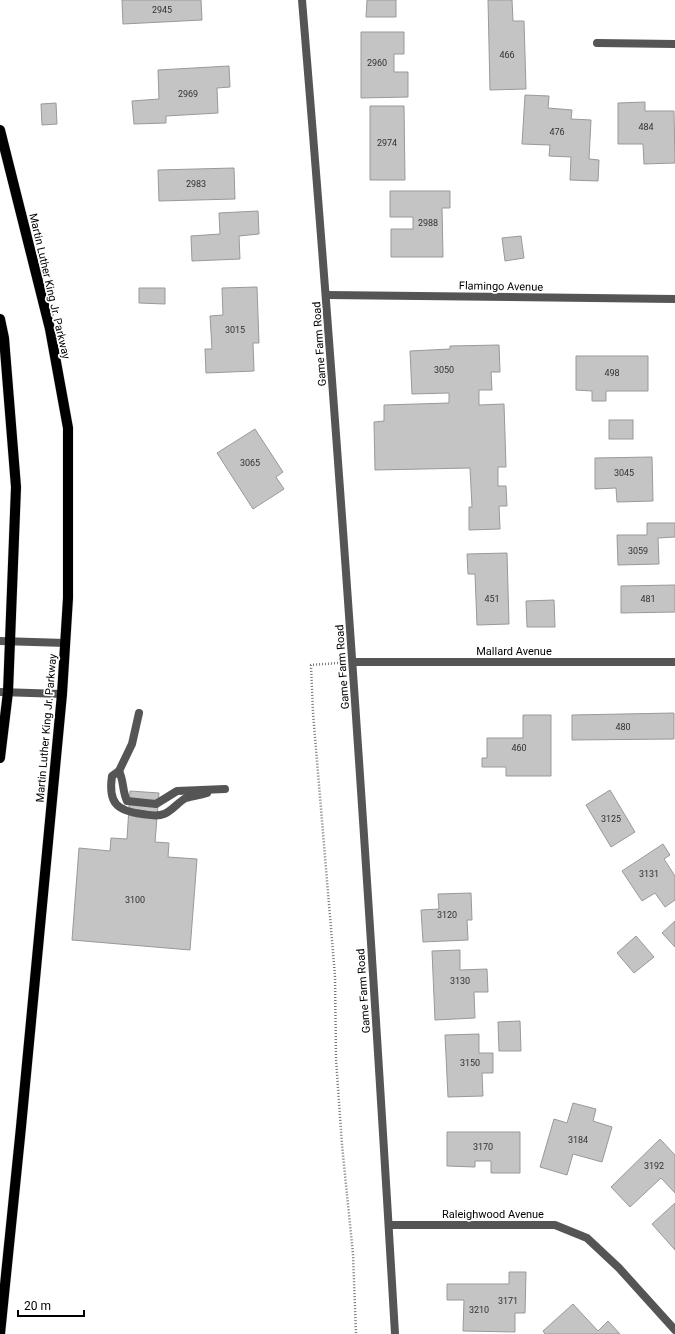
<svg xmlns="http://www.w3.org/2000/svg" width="675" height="1334" viewBox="0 0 675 1334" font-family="Roboto,sans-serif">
  <rect width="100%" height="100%" fill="#fff"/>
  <g fill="#c4c4c4" stroke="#999">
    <polygon points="122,0 201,0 202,20 123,24"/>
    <polygon points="367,0 396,0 396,17 366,17"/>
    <polygon points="488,0 512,0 513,21 524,21 526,89 490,90"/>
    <polygon points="361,32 404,32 404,54 394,54 394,72 408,72 408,97 361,98"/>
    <polygon points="229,66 230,87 217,88 218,113 166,116 166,123 134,124 132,101 159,99 158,70"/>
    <polygon points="525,95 549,96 548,108 572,110 571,119 591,120 589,159 599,160 598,181 570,180 571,157 549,156 550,145 522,144"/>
    <polygon points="645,102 645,111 674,111 675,163 644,164 643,144 618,144 618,103"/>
    <polygon points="56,103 57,124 42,125 41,104"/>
    <polygon points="370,106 404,106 405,180 370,180"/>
    <polygon points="234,168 235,199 159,201 158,170"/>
    <polygon points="390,191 450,191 450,208 442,208 443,257 391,257 391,229 413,229 413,217 390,217"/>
    <polygon points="258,211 259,234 239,236 240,259 192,261 191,236 220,234 219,213"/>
    <polygon points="521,236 524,258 505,261 502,238"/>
    <polygon points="257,287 259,343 253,343 254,371 206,373 205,349 212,349 210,316 223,315 222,288"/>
    <polygon points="139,288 165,288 165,304 139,303"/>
    <polygon points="499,345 500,372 491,372 492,390 479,390 479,405 504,404 506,467 498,467 498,486 506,486 507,506 499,506 500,529 469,530 469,507 472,507 470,468 375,470 374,422 384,421 384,405 449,403 449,393 412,394 410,351 450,349 450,346"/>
    <polygon points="576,356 648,356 648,391 606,391 606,401 592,401 592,391 576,390"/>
    <rect x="609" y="420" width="24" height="19"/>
    <polygon points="255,429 283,472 276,477 284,489 253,509 217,453"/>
    <polygon points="652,457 653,501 617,502 616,488 595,489 595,458"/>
    <polygon points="647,523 675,523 675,537 658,538 659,564 618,565 617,535 647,535"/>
    <polygon points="507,553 509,624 477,625 475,574 468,574 467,554"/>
    <polygon points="675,585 675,612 621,613 621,586"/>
    <polygon points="554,600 555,627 527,627 526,601"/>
    <polygon points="674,713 674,739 572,740 572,715"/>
    <polygon points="523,715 551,715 551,776 506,776 506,767 482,767 482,758 487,758 487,738 523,738"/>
    <polygon points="610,790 635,832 611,847 586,805"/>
    <polygon points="130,791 159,793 155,842 169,843 168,857 197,859 190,950 72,940 79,848 110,851 111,838 127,839"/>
    <polygon points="663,844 670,855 664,859 675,876 675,900 665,907 655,893 642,901 622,871"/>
    <polygon points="471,893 472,920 467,920 468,940 423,942 421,910 439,909 438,894"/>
    <polygon points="675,921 675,947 662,933"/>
    <polygon points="636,936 654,957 634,973 617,953"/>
    <polygon points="460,950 460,970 487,969 488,992 474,992 475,1018 435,1020 432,951"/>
    <polygon points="520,1021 521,1051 499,1051 498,1022"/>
    <polygon points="479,1034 479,1053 493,1053 493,1073 482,1073 483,1096 448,1097 445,1035"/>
    <polygon points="573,1103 596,1109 593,1121 612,1127 602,1162 573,1154 567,1175 540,1167 554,1119 567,1123"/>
    <polygon points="447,1132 520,1132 520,1173 491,1173 491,1161 475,1161 475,1167 447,1166"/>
    <polygon points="660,1139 675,1155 675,1193 661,1178 630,1207 611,1187"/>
    <polygon points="675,1203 675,1250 652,1224"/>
    <polygon points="509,1272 526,1272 525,1313 515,1313 515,1332 463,1331 464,1300 447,1300 447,1284 509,1284"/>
    <polygon points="573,1304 598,1331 608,1321 620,1334 545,1334 543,1331"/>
  </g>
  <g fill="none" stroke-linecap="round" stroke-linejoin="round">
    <defs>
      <g id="primary">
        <polyline points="0,130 50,329 68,428 68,598 62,694 21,1127 0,1334"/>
        <polyline points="0,319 4,338 16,487 8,692 0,758"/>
      </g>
    </defs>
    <use href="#primary" stroke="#dbdbdb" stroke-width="11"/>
    <polyline stroke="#777" stroke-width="2.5" stroke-dasharray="1 2" stroke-linecap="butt" points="338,663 311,665 313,713 335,976 336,1059 342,1145 353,1254 356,1334"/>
    <g stroke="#555" stroke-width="8">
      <path d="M139,713L132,744L119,771C124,781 122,790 127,801L156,804L177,791L225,789"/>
      <path d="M119,771L112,776C108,803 117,811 142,814C150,815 157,817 164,814C172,811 178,802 186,798C192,796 201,795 207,793"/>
    </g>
    <g stroke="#555" stroke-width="8">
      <polyline points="597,43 675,44"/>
      <polyline points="327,295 675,299"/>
      <polyline points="353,662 675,662"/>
      <polyline points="389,1225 555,1225 587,1238 619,1268 675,1330"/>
    </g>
    <g stroke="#555" stroke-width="8">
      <path d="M302,0C339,444 369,889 395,1334"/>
      <polyline points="0,641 66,643"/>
      <polyline points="0,692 62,694"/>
    </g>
    <use href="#primary" stroke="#000" stroke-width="10"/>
  </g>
  <g text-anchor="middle" stroke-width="3.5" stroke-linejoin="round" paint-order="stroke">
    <g font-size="9" fill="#313131">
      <text x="162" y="13">2945</text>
      <text x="507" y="58">466</text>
      <text x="377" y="66">2960</text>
      <text x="188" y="97">2969</text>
      <text x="646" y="130">484</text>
      <text x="557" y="135">476</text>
      <text x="387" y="146">2974</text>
      <text x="196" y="187">2983</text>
      <text x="428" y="226">2988</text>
      <text x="235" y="333">3015</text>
      <text x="444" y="373">3050</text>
      <text x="612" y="376">498</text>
      <text x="250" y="466">3065</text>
      <text x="624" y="476">3045</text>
      <text x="638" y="554">3059</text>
      <text x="492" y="602">451</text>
      <text x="648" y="602">481</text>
      <text x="623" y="730">480</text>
      <text x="519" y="751">460</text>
      <text x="611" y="822">3125</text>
      <text x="649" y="877">3131</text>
      <text x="135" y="903">3100</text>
      <text x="447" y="918">3120</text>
      <text x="460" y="984">3130</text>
      <text x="470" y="1066">3150</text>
      <text x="578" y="1143">3184</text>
      <text x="483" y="1150">3170</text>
      <text x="654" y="1169">3192</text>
      <text x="508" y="1304">3171</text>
      <text x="479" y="1313">3210</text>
    </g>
    <g font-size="11" fill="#000" stroke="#fff">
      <text transform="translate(50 286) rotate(77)" y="4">Martin Luther King Jr. Parkway</text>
      <text transform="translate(501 286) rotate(1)" y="4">Flamingo Avenue</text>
      <text transform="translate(319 344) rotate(-94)" y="4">Game Farm Road</text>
      <text x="514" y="655">Mallard Avenue</text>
      <text transform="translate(342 667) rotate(-94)" y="4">Game Farm Road</text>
      <text transform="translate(46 728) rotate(-85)" y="4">Martin Luther King Jr. Parkway</text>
      <text transform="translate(363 991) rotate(-94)" y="4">Game Farm Road</text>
      <text x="493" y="1218">Raleighwood Avenue</text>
    </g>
  </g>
  <path d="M18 1310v6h66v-6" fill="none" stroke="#000000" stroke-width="2"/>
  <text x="24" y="1310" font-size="12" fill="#000000" stroke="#ffffff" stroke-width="3" paint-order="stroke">20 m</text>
</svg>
